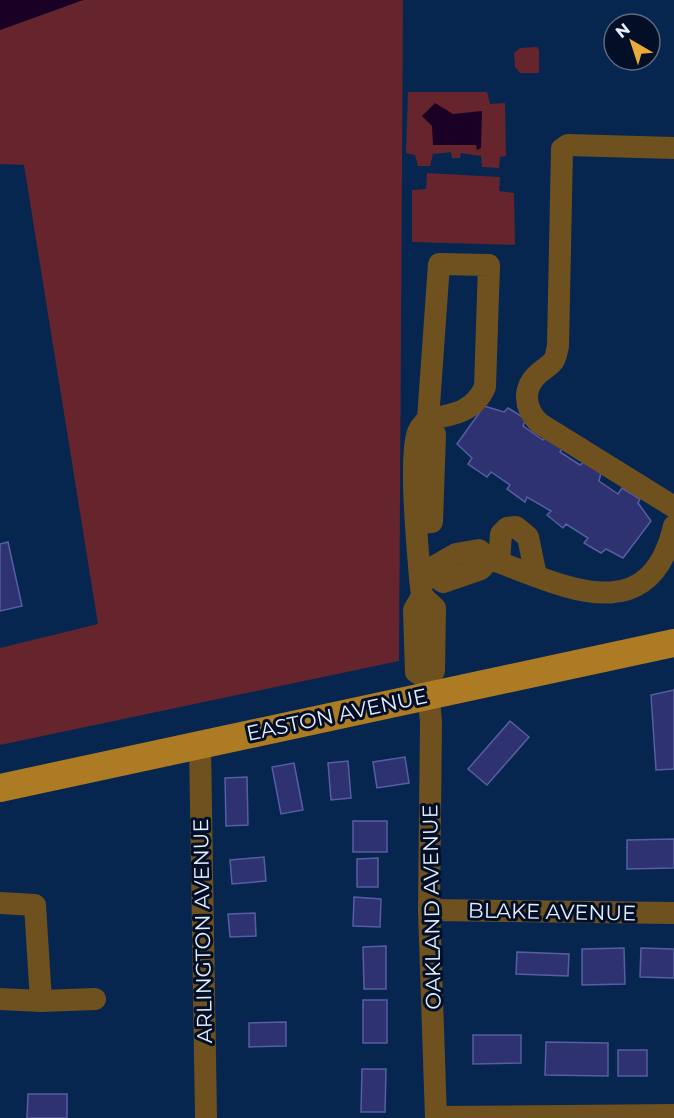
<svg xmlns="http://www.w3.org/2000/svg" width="674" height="1118" viewBox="0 0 674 1118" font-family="Montserrat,sans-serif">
  <rect width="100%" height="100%" fill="#062650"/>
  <g fill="#66252c">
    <polygon points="83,0 403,0 399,661 0,745 0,648 98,624 24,165 0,164 0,30"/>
    <polygon points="537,47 539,50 539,73 520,73 515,67 514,53 520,48"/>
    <polygon points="408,92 487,92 490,104 505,103 506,156 500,157 499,168 482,167 481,156 461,153 460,158 452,158 451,152 433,154 430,166 418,166 415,155 406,153"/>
    <polygon points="427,173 500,177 499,191 514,193 515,245 412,242 412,190 426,189"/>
  </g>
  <g fill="#1b0025">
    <polygon points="0,0 83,0 0,30"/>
    <polygon points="435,103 453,114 482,111 481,148 477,150 476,145 433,145 432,126 422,116"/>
  </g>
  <g fill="#2f3271" stroke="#565ea1" stroke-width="1.5">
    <polygon points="484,406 504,412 508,408 526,419 523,426 543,440 547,435 564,446 560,452 580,465 585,461 601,473 599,481 618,494 622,488 640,499 638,503 651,521 623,558 606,549 601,553 584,543 588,538 566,524 563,528 547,515 551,511 527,497 525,502 507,489 510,485 491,472 487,477 468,464 472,458 457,444"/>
    <polygon points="8,542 22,606 0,611 0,544"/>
    <polygon points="674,690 674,769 656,770 651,695"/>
    <polygon points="510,721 529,737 487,785 468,769"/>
    <polygon points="405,757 409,783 377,788 373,762"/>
    <polygon points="348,761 351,798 331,800 328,763"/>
    <polygon points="294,763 303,810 281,814 272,767"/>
    <polygon points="247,777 248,825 226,826 225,778"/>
    <rect x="353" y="821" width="34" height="31"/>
    <polygon points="674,839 674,868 627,869 627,840"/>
    <polygon points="264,857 266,881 232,884 230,860"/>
    <polygon points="378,858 378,887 357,887 357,859"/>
    <polygon points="354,897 381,899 380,927 353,926"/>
    <polygon points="255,913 256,936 230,937 228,914"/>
    <polygon points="386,946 386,989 364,989 363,947"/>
    <polygon points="624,948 625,984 582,985 582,949"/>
    <polygon points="641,948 674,949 674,978 640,977"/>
    <polygon points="517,952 569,954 568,976 516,974"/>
    <rect x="363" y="1000" width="24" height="43"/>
    <polygon points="286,1022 286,1046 249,1047 249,1023"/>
    <polygon points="473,1035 521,1035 521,1063 473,1064"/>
    <polygon points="546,1042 608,1043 608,1076 545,1075"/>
    <rect x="618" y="1050" width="29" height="26"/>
    <polygon points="362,1069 386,1069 385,1112 361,1112"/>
    <polygon points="28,1094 67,1094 67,1118 27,1118"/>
  </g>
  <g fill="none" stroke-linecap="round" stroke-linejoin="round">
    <g stroke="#6e511f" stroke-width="22">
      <path d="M674,148L568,145L562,149L558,346C557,350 556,357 554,360C551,365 544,369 539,373C522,388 524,408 539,423L674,507"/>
      <polyline points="416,523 432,522 435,434"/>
      <polyline points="499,562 501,534 507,528 516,527 528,537 536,576"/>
      <path d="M433,575L435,566L456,554L479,550L490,559C560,584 649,634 674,526"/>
      <path d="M420,578C418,552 408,449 419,430C421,426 425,422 428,419L439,264L489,265L485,387C474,412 453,415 428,419"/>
      <polyline points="422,596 435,608 434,671 427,678"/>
      <polyline points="427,678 431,722 429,910 436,1118"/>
      <polyline points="427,678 416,672 414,610 422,596 420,578 433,575 443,582 481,569 490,559"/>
      <polyline points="200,745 206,1118"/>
      <polyline points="0,903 35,905 41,1001 0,999"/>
      <polyline points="429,910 674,913"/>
      <polyline points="41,1001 95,999"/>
      <polyline points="436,1117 674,1115"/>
    </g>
    <polyline stroke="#ac7b24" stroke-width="28" points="0,788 674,643"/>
  </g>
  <g text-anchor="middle" stroke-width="6" stroke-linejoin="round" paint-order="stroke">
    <g font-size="21" fill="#e5effd" stroke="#020f27">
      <text transform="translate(337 715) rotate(-12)" y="7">EASTON AVENUE</text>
      <text transform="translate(432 907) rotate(-91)" y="7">OAKLAND AVENUE</text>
      <text transform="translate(552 912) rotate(1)" y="7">BLAKE AVENUE</text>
      <text transform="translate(203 931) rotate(-91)" y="7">ARLINGTON AVENUE</text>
    </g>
  </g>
  <g transform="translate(632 42) rotate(321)"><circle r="28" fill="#020f27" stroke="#5d697d" stroke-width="1.5"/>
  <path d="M0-4.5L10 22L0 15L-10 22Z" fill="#eaaa39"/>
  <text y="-9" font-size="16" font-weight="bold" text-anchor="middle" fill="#e5effd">N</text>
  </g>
</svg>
